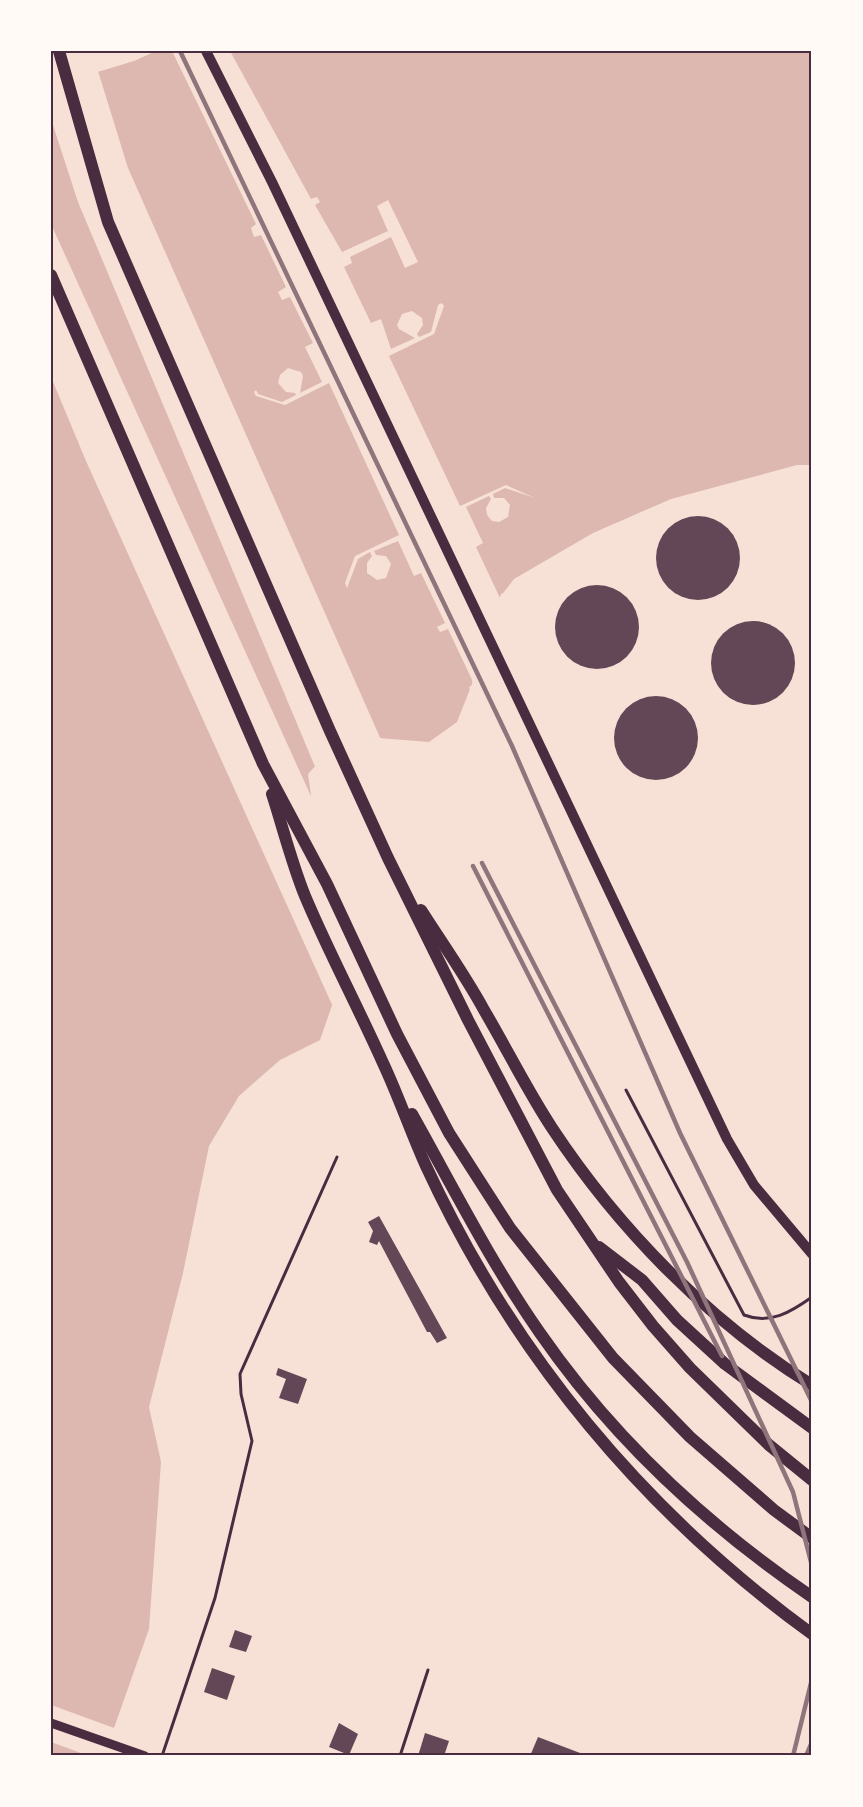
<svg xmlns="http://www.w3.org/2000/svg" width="863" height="1807" viewBox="0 0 863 1807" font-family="Commissioner,sans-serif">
  <rect width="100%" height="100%" fill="#f7e1d7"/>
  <polygon fill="#dcb8b0" points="156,51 812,51 812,465 797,465 671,499 593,533 514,579 479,624 472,684 457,722 429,742 366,737 329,751 308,774 338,988 320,1040 280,1060 239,1096 209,1146 183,1273 149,1407 161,1462 149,1629 104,1756 51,1756 51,86 134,61"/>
  <g fill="#f7e1d7">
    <polygon points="172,51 230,51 311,199 317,197 320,202 315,205 342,252 388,231 377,206 388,200 418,262 405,268 391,237 350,257 352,263 344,267 371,323 381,319 391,349 415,338 399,329 397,325 402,314 412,311 422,318 423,325 417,334 419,337 431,332 438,305 442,303 444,306 434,334 389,356 460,506 506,485 535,498 505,488 493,494 494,498 504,498 510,505 508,517 499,522 492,521 487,515 486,508 491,499 489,496 466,507 483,543 476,547 500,598 501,594 508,592 482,625 475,684 471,693 469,687 474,684 448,629 440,632 437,627 445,623 421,573 414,576 398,541 374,551 376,555 386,556 391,564 386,578 377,580 367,573 367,563 372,556 370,552 358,559 347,588 345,583 355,556 399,535 329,383 285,405 256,396 254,392 256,390 258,394 282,402 296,395 295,393 286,392 278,383 280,375 288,368 301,372 303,376 300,393 322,382 305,347 313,343 290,297 282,300 278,292 286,287 261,235 254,237 251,228 256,224"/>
    <polygon points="98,71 128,168 382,742 366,740 331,753 316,769 78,202 51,119 51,86"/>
    <polygon points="51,224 315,805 341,988 334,1009 86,461 51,377"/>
    <polygon points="51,1705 117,1729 107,1756 89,1756 51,1742"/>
  </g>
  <g fill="#644757">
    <circle cx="698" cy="558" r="42"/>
    <circle cx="597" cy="627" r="42"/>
    <circle cx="753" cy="663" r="42"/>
    <circle cx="656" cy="738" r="42"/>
    <polygon points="379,1216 447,1338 437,1343 430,1332 427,1332 379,1241 377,1245 369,1242 373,1231 368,1222"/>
    <polygon points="278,1368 307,1379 298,1404 279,1398 286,1379 276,1375"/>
    <polygon points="235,1630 252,1636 246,1652 229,1647"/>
    <polygon points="212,1668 235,1676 227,1700 204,1692"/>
    <polygon points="339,1723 358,1734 349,1755 329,1747"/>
    <polygon points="425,1733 449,1741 444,1756 418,1756"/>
    <polygon points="538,1737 588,1756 530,1756"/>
  </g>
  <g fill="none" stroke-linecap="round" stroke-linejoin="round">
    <g stroke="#4a2c40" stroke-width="3">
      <path d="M626,1090L744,1315C770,1325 791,1312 812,1297"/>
      <polyline points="162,1756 215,1598 252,1441 241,1394 240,1374 337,1157"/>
      <polyline points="400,1756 428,1670"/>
    </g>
    <polyline stroke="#4a2c40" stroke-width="9" points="51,1723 145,1756"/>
    <polyline stroke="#4a2c40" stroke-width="10" points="206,51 272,182 727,1139 754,1185 812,1254"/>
    <g stroke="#4a2c40" stroke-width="12">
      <polyline points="59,51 108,222 330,731 388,858 468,1020 557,1190 619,1282 653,1326 690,1368 769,1445 812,1480"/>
      <polyline points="51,275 263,764 327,884 397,1034 449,1133 510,1228 613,1358 690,1437 774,1510 812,1538"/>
      <path d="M272,794C283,828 292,864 305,896C329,953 358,1007 383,1063C399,1097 411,1133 426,1166C514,1356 643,1511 812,1634"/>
      <path d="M421,910C442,943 465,975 484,1010C507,1049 527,1090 552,1128C618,1228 709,1322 812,1385"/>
      <path d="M412,1114C453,1187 491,1263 540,1333C612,1437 708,1526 812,1597"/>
      <polyline points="599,1247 642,1280 677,1320 725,1364 812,1428"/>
    </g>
    <g stroke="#8f747c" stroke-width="4.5">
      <polyline points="180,51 512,746 680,1133 812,1402"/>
      <polyline points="482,863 687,1262 793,1492 812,1566"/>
      <polyline points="473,866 722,1356"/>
      <polyline points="793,1756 812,1679"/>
      <polyline points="806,1756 812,1742"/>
    </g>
  </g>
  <rect width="863" height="1807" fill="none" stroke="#fffaf5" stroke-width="105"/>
  <rect x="52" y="52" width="758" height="1702" fill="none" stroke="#4a2c40" stroke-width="2"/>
</svg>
